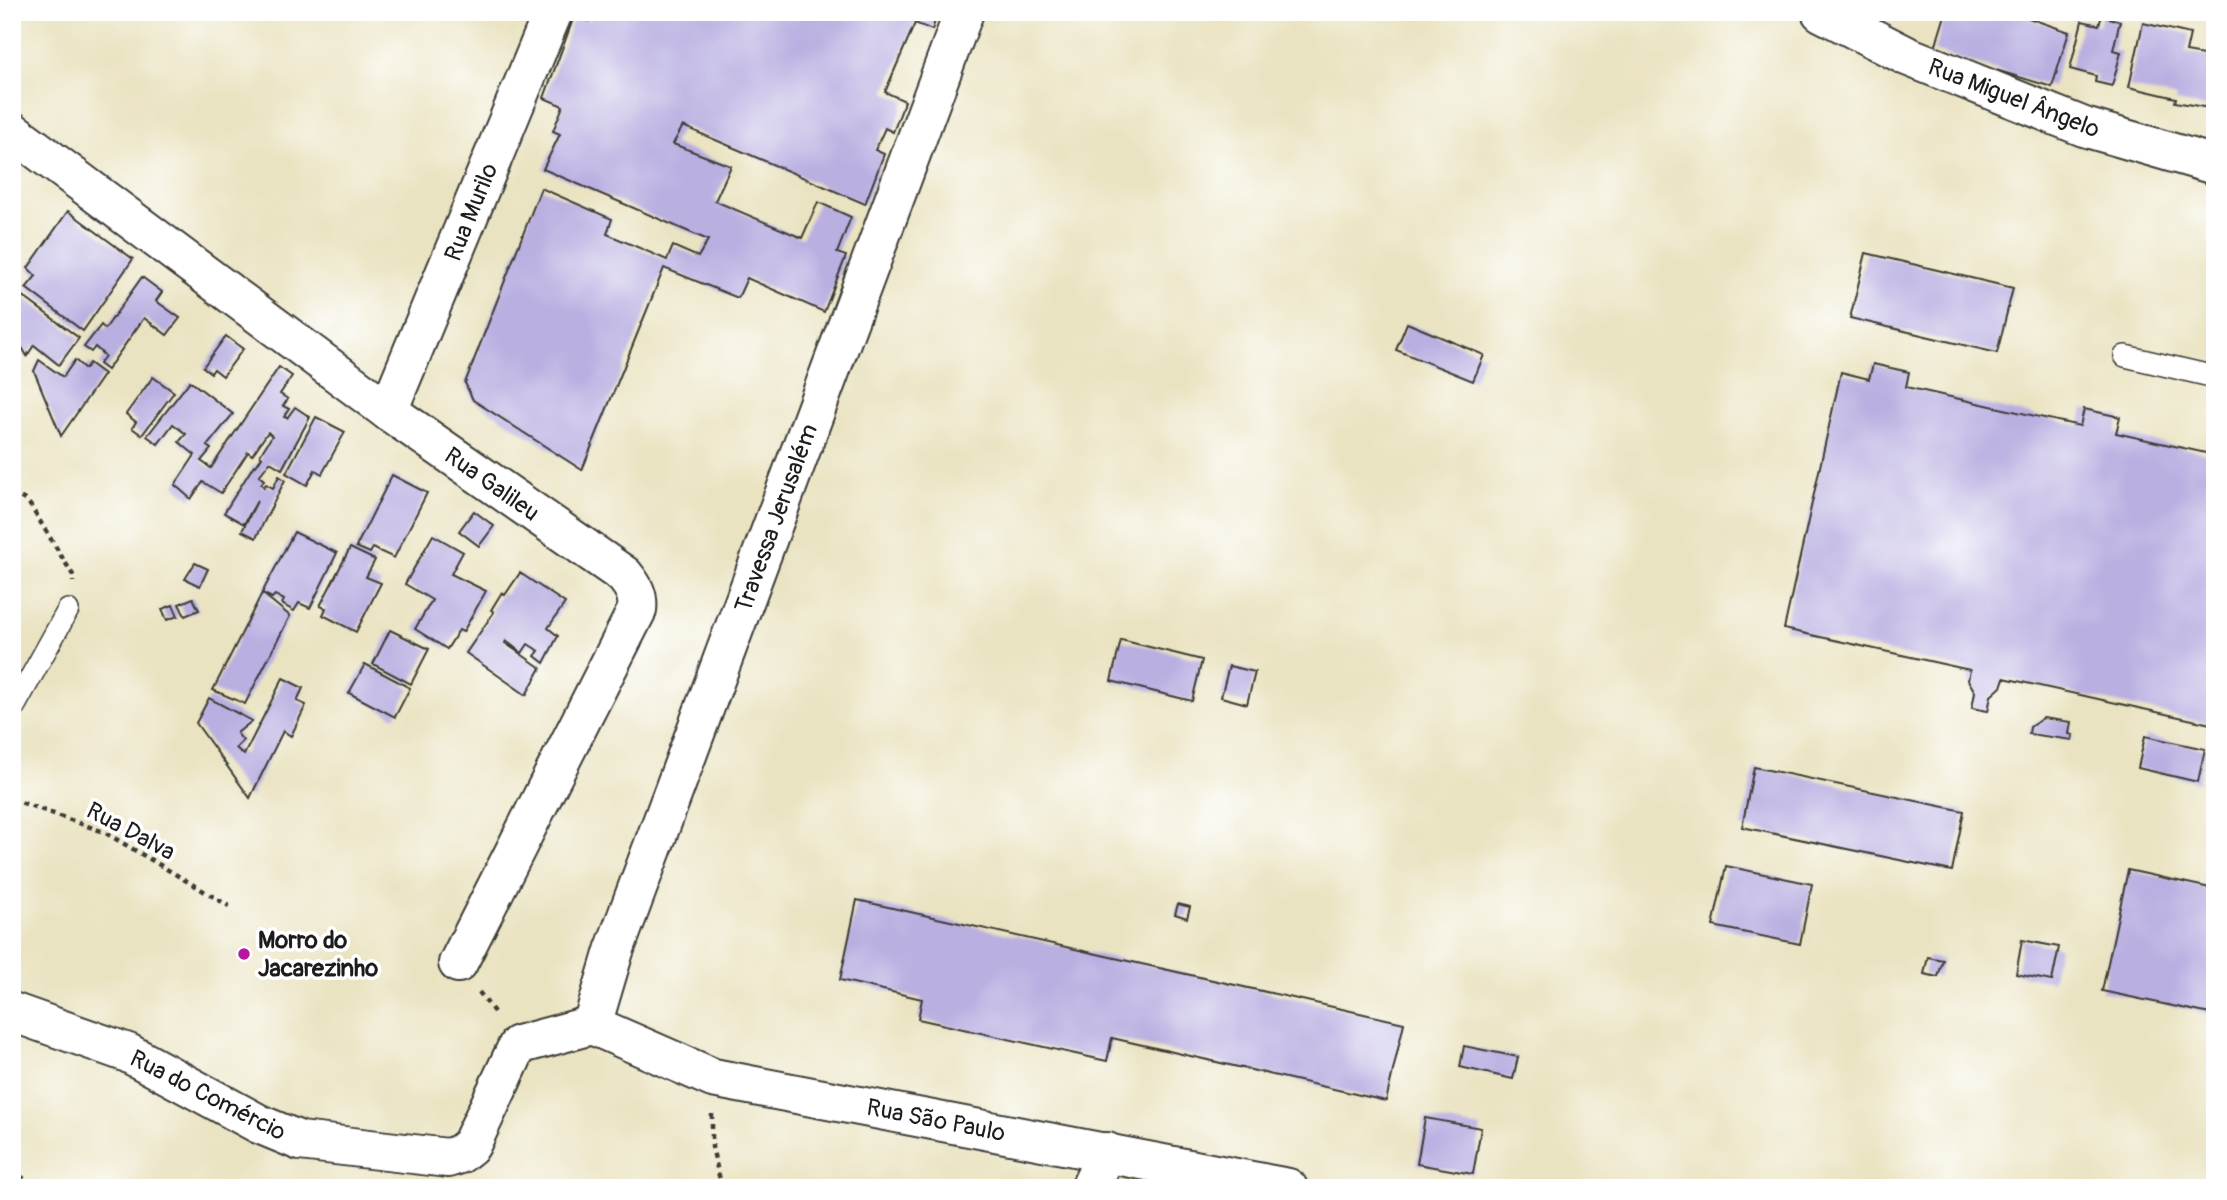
<svg xmlns="http://www.w3.org/2000/svg" width="2227" height="1200" viewBox="0 0 2227 1200" font-family="Pangolin,sans-serif">
  <rect width="100%" height="100%" fill="#fff"/>
  <filter id="ink" filterUnits="userSpaceOnUse"><feTurbulence type="fractalNoise" baseFrequency=".0143" numOctaves="2"/><feDisplacementMap in="SourceGraphic" scale="14" xChannelSelector="R" yChannelSelector="G"/><feConvolveMatrix kernelMatrix="1 2 1 2 8 2 1 2 1" color-interpolation-filters="sRGB"/></filter>
  <filter id="wash" filterUnits="userSpaceOnUse"><feTurbulence type="fractalNoise" baseFrequency=".00686" numOctaves="4" result="noise"/><feDisplacementMap in="SourceGraphic" scale="28" xChannelSelector="R" yChannelSelector="G"/><feGaussianBlur stdDeviation="1.57" result="paint"/><feColorMatrix in="noise" values="0 0 0 0 0 0 0 0 0 0 0 0 0 0 0 0 0 1.4 0 .05"/><feComposite in="paint" operator="in"/></filter>
  <g filter="url(#wash)">
    <rect width="100%" height="100%" fill="#eae3c1"/>
    <g id="blocks">
      <g fill="#b9afe1">
        <polygon points="593,12 938,12 932,30 915,23 885,92 905,101 893,132 885,128 875,150 884,154 865,204 683,126 673,144 731,166 715,201 802,238 818,202 851,217 837,253 846,256 824,312 747,278 738,298 664,268 582,470 473,400 465,383 541,188 612,219 607,234 667,260 673,246 698,257 708,240 543,169 560,134 553,131 563,106 544,98 575,14 589,21"/>
        <polygon points="1946,12 2011,12 2069,32 2052,87 1934,51"/>
        <polygon points="2102,16 2120,21 2113,50 2121,52 2112,86 2095,82 2096,76 2070,69 2082,21 2099,25"/>
        <polygon points="2143,23 2190,34 2186,52 2215,57 2215,109 2175,102 2176,98 2129,87"/>
        <polygon points="68,211 133,259 83,331 26,288 36,276 28,268"/>
        <polygon points="1866,253 2013,288 1997,353 1850,318"/>
        <polygon points="12,276 19,281 13,289 79,338 59,365 34,345 27,356 12,330"/>
        <polygon points="142,277 162,292 156,301 180,318 167,335 144,318 107,370 99,364 105,356 95,347 91,352 84,347 101,325 105,329"/>
        <polygon points="1407,323 1484,355 1473,381 1396,350"/>
        <polygon points="226,336 243,349 223,376 214,369 211,373 203,367"/>
        <polygon points="39,360 63,377 75,360 85,369 89,363 104,374 61,436 34,371"/>
        <polygon points="1873,364 1909,372 1906,387 2080,426 2084,409 2120,417 2116,433 2215,455 2215,725 2004,678 2001,687 1991,696 1988,711 1972,708 1975,692 1968,680 1970,670 1784,629 1841,372 1869,379"/>
        <polygon points="279,367 292,376 280,394 288,399 283,406 289,409 284,417 287,418 295,407 310,417 282,469 270,462 259,476 264,480 261,484 264,487 266,484 273,488 279,476 285,480 256,538 242,531 257,501 244,524 224,513 254,465 256,466 262,457 260,455 272,436 268,432 252,455 248,452 221,493 203,482 191,499 175,485 195,455 179,442 186,434 173,424 158,444 147,436 190,381 233,414 207,446 211,449 201,461 211,468"/>
        <polygon points="153,377 174,392 142,435 132,428 136,422 126,414"/>
        <polygon points="316,417 345,432 322,474 315,470 307,485 286,473"/>
        <polygon points="392,475 427,493 394,558 373,548 370,553 356,547"/>
        <polygon points="474,511 494,526 479,546 459,531"/>
        <polygon points="294,532 337,553 310,608 299,603 294,611 282,604 284,600 275,595 272,598 262,593"/>
        <polygon points="433,535 463,552 451,574 486,591 463,632 459,630 447,649 415,629 432,600 405,584"/>
        <polygon points="350,548 375,560 366,577 381,583 356,632 323,615 326,608 320,606"/>
        <polygon points="195,563 208,569 200,586 185,579"/>
        <polygon points="520,573 565,603 548,628 558,636 544,663 535,656 539,651 528,644 522,653 506,641 505,643 541,668 526,695 466,653 494,612 491,610 502,592 505,595"/>
        <polygon points="262,593 290,616 245,704 213,690"/>
        <polygon points="193,598 199,610 185,616 179,604"/>
        <polygon points="173,605 178,616 167,620 162,609"/>
        <polygon points="390,630 429,649 411,684 373,664"/>
        <polygon points="1121,640 1202,660 1192,701 1111,681"/>
        <polygon points="365,664 410,688 395,717 349,693"/>
        <polygon points="1229,666 1255,672 1247,704 1221,697"/>
        <polygon points="283,678 303,688 297,701 306,705 291,736 283,731 250,798 196,723 209,698 252,721 237,733 243,741 236,748 244,755"/>
        <polygon points="2043,718 2071,722 2069,734 2073,735 2072,740 2029,734 2030,727"/>
        <polygon points="2145,736 2205,749 2198,782 2138,768"/>
        <polygon points="1754,767 1964,811 1952,871 1742,827"/>
        <polygon points="1726,866 1812,884 1800,944 1713,926"/>
        <polygon points="2128,870 2215,889 2215,1015 2102,991"/>
        <polygon points="857,900 1404,1023 1386,1101 1112,1038 1107,1061 918,1019 922,999 840,980"/>
        <polygon points="1178,904 1190,907 1187,918 1175,914"/>
        <polygon points="2022,940 2059,947 2052,981 2016,974"/>
        <polygon points="1928,957 1943,960 1938,977 1924,974"/>
        <polygon points="1464,1046 1518,1057 1513,1079 1460,1067"/>
        <polygon points="1425,1118 1481,1128 1473,1174 1417,1164"/>
      </g>
    </g>
  </g>
  <g filter="url(#ink)">
    <use href="#blocks" fill-opacity="0" stroke="#3b3a35" stroke-width="2"/>
    <g fill="none" stroke-linecap="round" stroke-linejoin="round">
      <defs>
        <g id="service">
          <polyline points="2125,356 2215,377"/>
          <polyline points="12,711 68,610"/>
        </g>
        <g id="minor">
          <polyline points="1821,12 1907,56 2084,127 2215,165"/>
          <path d="M12,131L388,411L624,575C633,586 639,595 637,610L458,963"/>
          <polyline points="388,411 553,12"/>
          <polyline points="12,1012 128,1053 259,1124 300,1141 448,1158 460,1154 471,1145 518,1045 592,1025"/>
          <polyline points="592,1025 614,951 964,12"/>
          <polyline points="592,1025 713,1078 1288,1188"/>
          <polyline points="1090,1188 1107,1152"/>
        </g>
      </defs>
      <use href="#service" stroke="#3b3a35" stroke-width="24"/>
      <use href="#minor" stroke="#3b3a35" stroke-width="42"/>
      <g stroke="#3b3a35" stroke-width="4.5" stroke-dasharray="5 5" stroke-linecap="butt">
        <polyline points="12,493 25,500 30,505 73,575 73,582"/>
        <polyline points="12,799 104,832 229,906"/>
        <polyline points="479,992 497,1016"/>
        <polyline points="712,1114 712,1147 722,1188"/>
        <polyline points="12,1170 37,1188"/>
        <polyline points="493,1188 494,1182"/>
      </g>
      <use href="#service" stroke="#fff" stroke-width="21"/>
      <use href="#minor" stroke="#fff" stroke-width="38"/>
    </g>
  </g>
  <circle fill="#b5179e" stroke="#fff" stroke-width="2.5" cx="244" cy="954" r="7"/>
  <g text-anchor="middle" stroke-width="7" stroke-linejoin="round" paint-order="stroke">
    <g font-size="24" fill="#1c1c1c" stroke="#fff">
      <text transform="translate(2014 98) rotate(21)" y="8">Rua Miguel Ângelo</text>
      <text transform="translate(471 212) rotate(-68)" y="8">Rua Murilo</text>
      <text transform="translate(492 484) rotate(35)" y="8">Rua Galileu</text>
      <text transform="translate(776 518) rotate(-70)" y="8">Travessa Jerusalém</text>
      <text transform="translate(131 831) rotate(28)" y="8">Rua Dalva</text>
      <text transform="translate(208 1095) rotate(27)" y="8">Rua do Comércio</text>
      <text transform="translate(936 1120) rotate(11)" y="8">Rua São Paulo</text>
    </g>
    <g font-size="24" font-weight="bold" fill="#1c1c1c" stroke="#fff" text-anchor="start">
      <text x="258" y="948">Morro do<tspan x="258" dy="28">Jacarezinho</tspan></text>
    </g>
  </g>
  <rect width="2227" height="1200" fill="none" stroke="#fff" stroke-width="42"/>
</svg>
